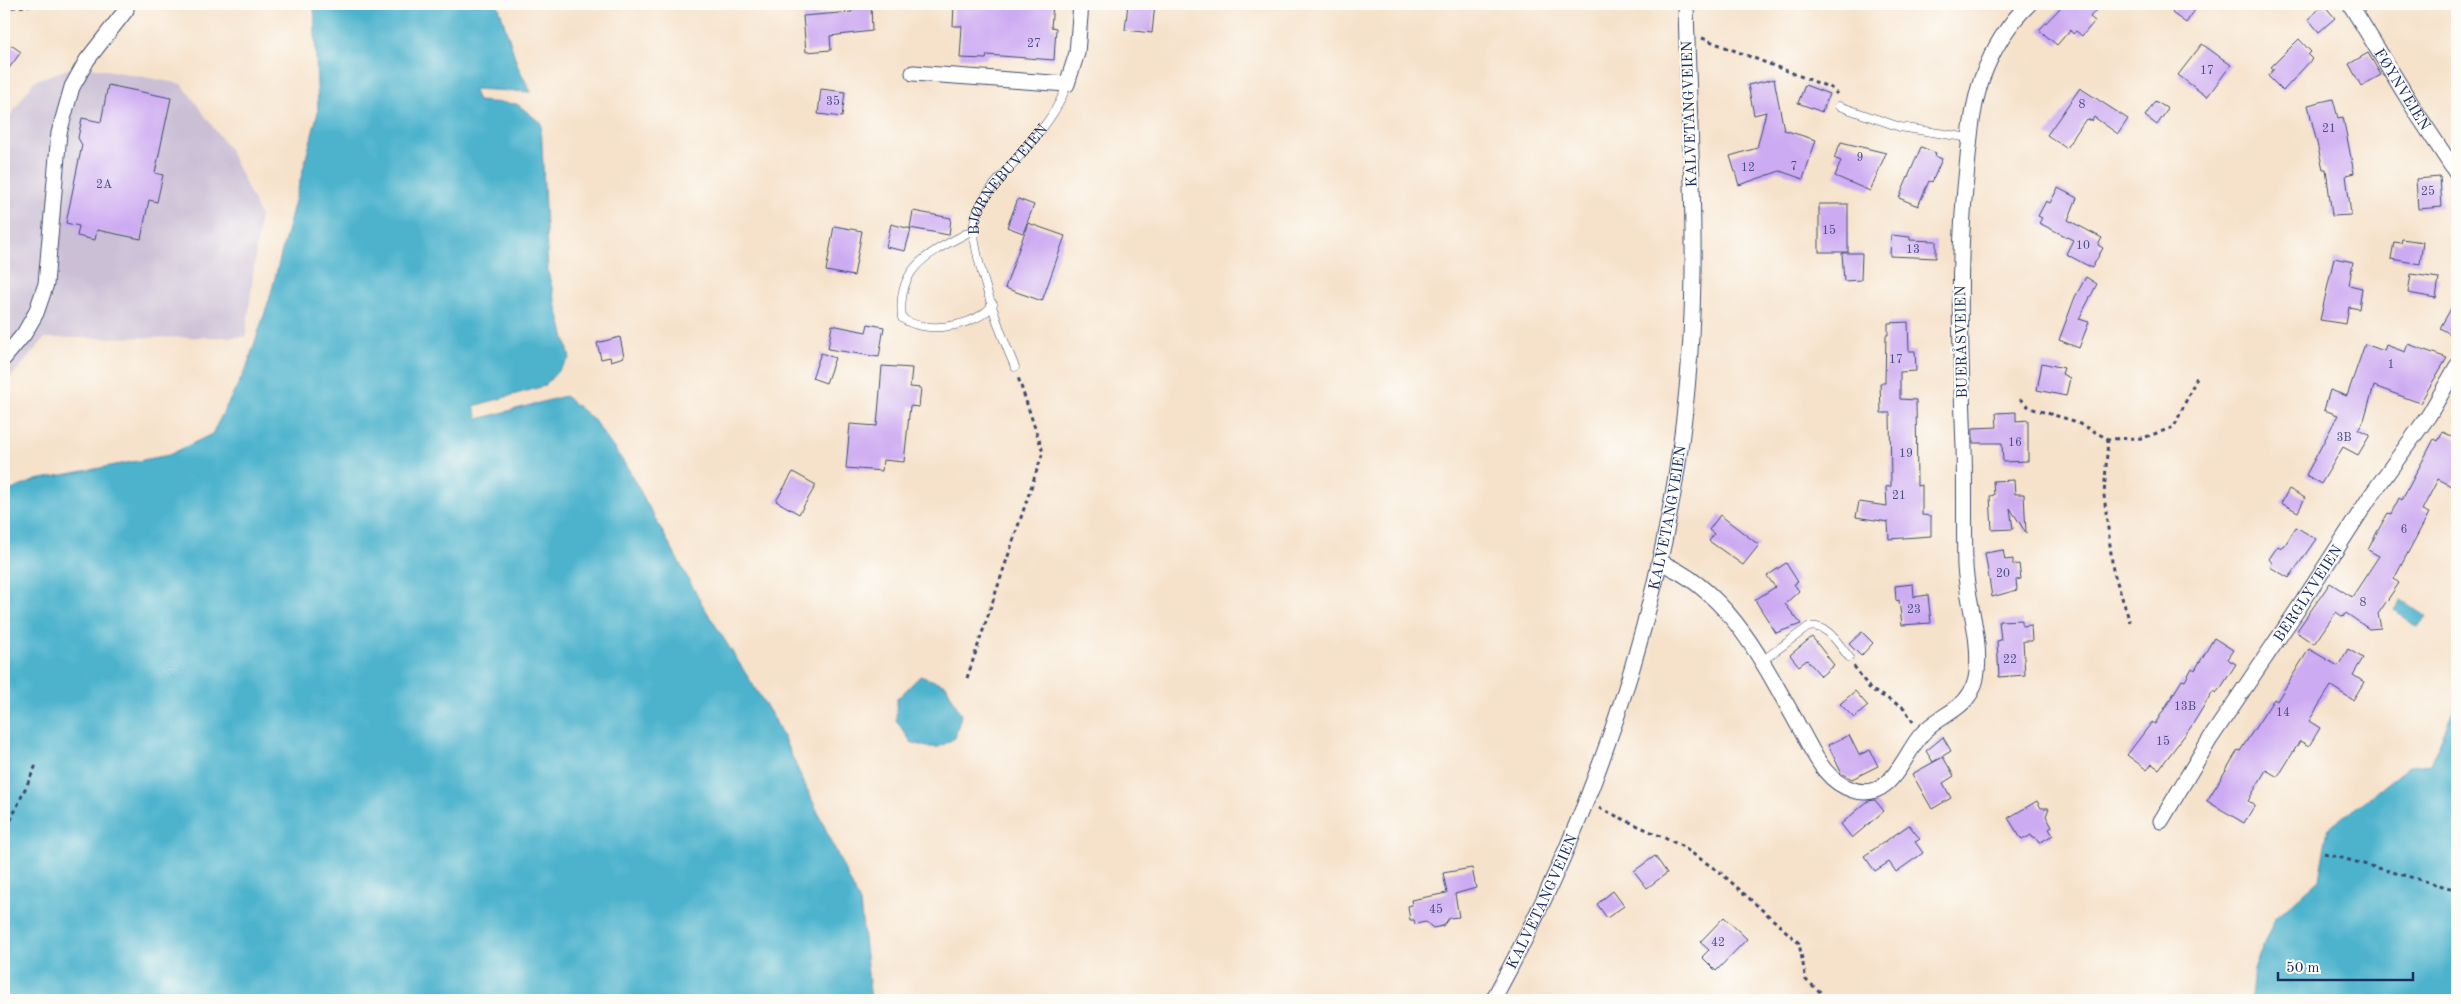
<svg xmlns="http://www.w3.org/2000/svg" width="2461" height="1004" viewBox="0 0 2461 1004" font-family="'Old Standard TT',serif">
  <rect width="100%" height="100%" fill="#fdfcf7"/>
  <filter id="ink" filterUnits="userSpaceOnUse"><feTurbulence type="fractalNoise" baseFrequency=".02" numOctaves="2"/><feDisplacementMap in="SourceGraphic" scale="10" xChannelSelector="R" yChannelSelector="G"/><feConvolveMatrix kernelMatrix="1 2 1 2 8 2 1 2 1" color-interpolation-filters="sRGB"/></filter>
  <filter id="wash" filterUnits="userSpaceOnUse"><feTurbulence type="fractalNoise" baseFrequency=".0096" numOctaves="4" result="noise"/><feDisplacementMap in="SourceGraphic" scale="20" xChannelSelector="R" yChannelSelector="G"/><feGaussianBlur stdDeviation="1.12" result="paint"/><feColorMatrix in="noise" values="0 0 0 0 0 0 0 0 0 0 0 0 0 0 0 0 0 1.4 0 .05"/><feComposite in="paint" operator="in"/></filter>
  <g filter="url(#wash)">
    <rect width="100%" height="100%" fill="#f6e2cb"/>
    <polygon fill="#cbbfd5" points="79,65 182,84 229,149 260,215 246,337 45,338 4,385 4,125 34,81"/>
    <g fill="#4eb3cd" stroke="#347196">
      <polygon points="314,4 498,4 518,67 531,92 473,89 478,101 517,104 541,123 548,272 570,358 544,386 474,406 478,419 565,396 593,419 627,467 702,604 775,720 860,903 871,1000 4,1000 4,493 36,480 169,455 212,434 246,369 270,297 318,112"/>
      <polygon points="2401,600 2426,616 2418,627 2394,610"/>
      <polygon points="920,676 946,685 961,715 955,738 939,747 927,747 911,742 896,720 897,699"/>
      <polygon points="2457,701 2457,1000 2251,1000 2254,968 2275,918 2319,879 2328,829 2409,766 2431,764"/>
    </g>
    <g id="blocks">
      <g fill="#cdabf2">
        <polygon points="954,4 1053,4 1051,27 1056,28 1054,60 987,55 986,59 960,58 962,26 953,26"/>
        <polygon points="1128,4 1155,4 1152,33 1125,30"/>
        <polygon points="2064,4 2101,4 2090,17 2095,21 2082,36 2076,31 2073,34 2070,30 2057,45 2039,30"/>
        <polygon points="2179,4 2199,4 2186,23 2172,13"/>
        <polygon points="871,5 872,31 830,36 831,50 806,52 803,16 852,12 851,6"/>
        <polygon points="2324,5 2335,18 2319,32 2308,19"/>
        <polygon points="2299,39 2311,52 2308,55 2312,59 2283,91 2268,76 2274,69 2271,67"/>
        <polygon points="4,40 21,52 4,75"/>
        <polygon points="2202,44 2231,65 2207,97 2178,75"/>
        <polygon points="2368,53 2381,75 2361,86 2349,64"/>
        <polygon points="1774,79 1784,130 1816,140 1803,179 1780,171 1739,185 1730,156 1757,148 1766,112 1754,115 1748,85"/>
        <polygon points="108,85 171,98 155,173 163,175 157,202 149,200 141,239 97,230 95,240 77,236 79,226 66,223 82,145 78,138 82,118 101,122"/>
        <polygon points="1805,85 1829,94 1822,112 1798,103"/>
        <polygon points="2080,88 2128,119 2118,134 2094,117 2092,121 2086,119 2066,148 2047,135"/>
        <polygon points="821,89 845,92 842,117 818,114"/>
        <polygon points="2333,99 2338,118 2343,117 2344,122 2354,173 2346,175 2351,215 2332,216 2326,169 2323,169 2308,105"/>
        <polygon points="2155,101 2168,109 2157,125 2145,116"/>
        <polygon points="1841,142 1886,153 1870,191 1835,176 1841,161 1834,158"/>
        <polygon points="1921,147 1936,153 1935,156 1942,159 1932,182 1929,181 1918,206 1899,198"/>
        <polygon points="2440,177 2442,207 2418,209 2416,179"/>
        <polygon points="2058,188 2077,198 2068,220 2102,238 2098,245 2103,248 2092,268 2066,254 2073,240 2039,223 2042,218 2038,216 2046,201 2050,203"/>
        <polygon points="1018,199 1034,205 1023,233 1007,227"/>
        <rect x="1819" y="204" width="29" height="48"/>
        <polygon points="913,211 951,218 949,235 910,228"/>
        <polygon points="1028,223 1065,236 1042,301 1005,288"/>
        <polygon points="891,224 911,229 905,251 886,247"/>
        <polygon points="834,226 862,231 854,276 826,271"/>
        <polygon points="1891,235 1910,237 1910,240 1936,241 1936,258 1890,256"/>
        <polygon points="2402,239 2423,242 2420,264 2391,259 2394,242 2401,243"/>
        <polygon points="1842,253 1862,253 1861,280 1844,281"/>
        <polygon points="2334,258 2353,262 2349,285 2362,288 2359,309 2349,307 2346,324 2320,320"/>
        <polygon points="2411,274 2439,278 2436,298 2408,293"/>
        <polygon points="2086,277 2097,284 2079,319 2089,322 2079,348 2059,340 2075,297"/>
        <polygon points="2457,298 2457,338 2440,328"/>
        <polygon points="1908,322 1909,351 1915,351 1916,371 1900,372 1900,399 1916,400 1917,486 1922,485 1922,515 1931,516 1931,536 1889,539 1888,522 1856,517 1859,502 1887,506 1886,487 1891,486 1890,413 1881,413 1880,383 1885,383 1886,335 1888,335 1888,323"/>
        <polygon points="868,324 884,327 879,357 828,349 832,325 866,332"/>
        <polygon points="620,337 624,357 611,361 610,357 601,359 597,343"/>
        <polygon points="2365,344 2384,351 2386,345 2405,352 2408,344 2447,358 2420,403 2374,386 2364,420 2358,429 2370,435 2358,455 2343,447 2321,484 2306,475 2338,415 2324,410 2330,390 2347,396"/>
        <polygon points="821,353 835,358 826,383 812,378"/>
        <polygon points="2042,363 2064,368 2062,374 2070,378 2066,396 2037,390"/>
        <polygon points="882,366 912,368 910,387 921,388 919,407 910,406 904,462 883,460 882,471 846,468 850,424 877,426"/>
        <polygon points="2016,412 2016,421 2028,420 2028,461 2003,462 2002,443 1973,443 1973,428 1997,427 1996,413"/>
        <polygon points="2443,432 2457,439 2457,475 2452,486 2438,479 2422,510 2429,513 2394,579 2399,583 2378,614 2381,628 2369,629 2346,613 2343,617 2336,612 2314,644 2296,632 2330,583 2352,597 2379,556 2368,550 2377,532 2388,513 2391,514 2399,498 2402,500 2434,439 2438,441"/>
        <polygon points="793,472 816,485 799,514 776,501"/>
        <polygon points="2014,480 2015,494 2024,494 2026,533 2010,508 2013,529 1992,530 1990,496 1994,495 1993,481"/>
        <polygon points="2289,489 2305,498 2298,512 2281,503"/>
        <polygon points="1720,515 1759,545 1743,565 1709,541 1714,534 1709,530"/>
        <polygon points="2296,527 2316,539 2289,578 2270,567 2272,563 2269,559 2278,546 2281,548 2285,545"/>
        <polygon points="2003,550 2005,560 2013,559 2013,565 2019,564 2021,579 2016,580 2017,590 1992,597 1985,553"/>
        <polygon points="1786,563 1798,582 1794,584 1799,591 1785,604 1801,624 1776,633 1755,600 1775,587 1767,576"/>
        <polygon points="1913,584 1914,597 1928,595 1931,623 1902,625 1899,600 1896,601 1895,586"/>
        <polygon points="2022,620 2022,626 2031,625 2032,641 2023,641 2025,675 1999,677 1997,641 2001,640 1999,621"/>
        <polygon points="1862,632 1873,643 1861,656 1849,644"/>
        <polygon points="1812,637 1834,665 1821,676 1807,660 1799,666 1790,655"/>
        <polygon points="2214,638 2233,650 2227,659 2236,664 2222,686 2216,693 2213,691 2191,727 2159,769 2152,764 2147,770 2127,755 2152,722 2155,724 2182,680 2185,681 2192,668 2195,670"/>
        <polygon points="2309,649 2338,666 2348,649 2363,658 2353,675 2364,682 2353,700 2331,686 2309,721 2320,728 2309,746 2300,741 2278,777 2266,770 2248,801 2255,805 2244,823 2207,801 2238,750 2240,751 2274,699 2277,701"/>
        <polygon points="1855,691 1868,706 1854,718 1840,704"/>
        <polygon points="1849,735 1859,755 1870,750 1878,766 1852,779 1842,774 1828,745"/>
        <polygon points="1943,737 1951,751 1933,762 1926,751"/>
        <polygon points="1943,757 1954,776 1943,783 1951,798 1932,809 1912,774"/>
        <polygon points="1875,800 1884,811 1852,838 1841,824 1868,801"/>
        <polygon points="2037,801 2041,808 2049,808 2046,816 2052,827 2049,829 2053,835 2039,843 2035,837 2033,838 2031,835 2022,840 2008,818"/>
        <polygon points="1909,825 1920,839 1915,842 1923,853 1896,872 1889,862 1875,871 1864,856"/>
        <polygon points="1655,856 1667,873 1647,888 1634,871"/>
        <polygon points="1472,868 1476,888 1455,894 1459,917 1449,918 1443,926 1433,928 1426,922 1415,924 1414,920 1410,920 1408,906 1412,905 1411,900 1447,893 1443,873"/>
        <polygon points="1613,891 1624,906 1607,918 1597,904"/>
        <polygon points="1724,917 1747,939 1716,971 1702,957 1709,950 1700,942"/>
      </g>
    </g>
  </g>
  <g filter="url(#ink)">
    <use href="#blocks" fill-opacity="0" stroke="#3c4a6e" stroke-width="1"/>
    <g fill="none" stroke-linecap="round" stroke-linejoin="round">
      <defs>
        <g id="service">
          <polyline points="1839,106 1900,127 1970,138"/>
          <path d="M973,230C933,252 896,264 902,318C924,335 978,327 993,304"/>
          <path id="s1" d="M1015,367C1003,340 967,244 975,218C982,195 1002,176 1017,159C1036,136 1058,113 1067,84"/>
          <path d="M1762,661L1808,627C1828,623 1838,644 1849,657"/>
        </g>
        <g id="minor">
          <path id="s2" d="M2350,4L2418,115L2457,174"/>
          <polyline points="913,73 1067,84 1077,53 1081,4"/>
          <polyline points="4,358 24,334 36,313 46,284 59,133 72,87 87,60 126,10 125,4"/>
          <path d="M1659,562C1728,589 1764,664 1798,725C1813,750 1823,781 1853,790C1891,802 1903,756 1921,735C1941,711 1973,711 1977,672C1981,637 1967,601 1965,566C1964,527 1965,488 1964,448C1961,361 1957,275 1965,188C1969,151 1970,113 1982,78C1992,51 2008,24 2029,4"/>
          <path id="s3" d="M2161,821L2210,739L2298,609L2370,497L2429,415L2457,366"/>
          <path id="s4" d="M1493,1000C1607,791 1683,554 1692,314C1696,211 1688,107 1686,4"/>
        </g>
      </defs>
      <use href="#service" stroke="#3c4a6e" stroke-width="9"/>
      <use href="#minor" stroke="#3c4a6e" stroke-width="17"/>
      <g stroke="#3c4a6e" stroke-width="3" stroke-dasharray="4 4" stroke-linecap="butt">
        <polyline points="86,4 100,8 110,5"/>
        <polyline points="4,8 45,4"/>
        <polyline points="1702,38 1831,88 1837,94"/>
        <polyline points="2020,399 2030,408 2074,421 2108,439 2143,438 2174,427 2197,377"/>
        <polyline points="2108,439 2104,495 2113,570 2130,622"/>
        <polyline points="1854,666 1870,689 1904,708 1913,722"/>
        <polyline points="967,678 1043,452 1018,377"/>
        <polyline points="2451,715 2457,717"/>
        <polyline points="1599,808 1680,845 1721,873 1799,943 1806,980 1830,1000"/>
        <polyline points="4,835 36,765"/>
        <polyline points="2324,853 2457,890"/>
      </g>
      <use href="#service" stroke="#fff" stroke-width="8"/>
      <use href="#minor" stroke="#fff" stroke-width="15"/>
    </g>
  </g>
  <g text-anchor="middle" stroke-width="4" stroke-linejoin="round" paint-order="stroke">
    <g font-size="12" fill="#484e83">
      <text x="1034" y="47">27</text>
      <text x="2207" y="74">17</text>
      <text x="833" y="105">35</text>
      <text x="2082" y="108">8</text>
      <text x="2329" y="132">21</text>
      <text x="1860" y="161">9</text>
      <text x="1794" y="170">7</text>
      <text x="1748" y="171">12</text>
      <text x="104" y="188">2A</text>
      <text x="2428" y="195">25</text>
      <text x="1829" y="234">15</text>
      <text x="2083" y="249">10</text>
      <text x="1913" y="253">13</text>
      <text x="1896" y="363">17</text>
      <text x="2391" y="368">1</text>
      <text x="2344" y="441">3B</text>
      <text x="2015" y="446">16</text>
      <text x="1906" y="457">19</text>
      <text x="1899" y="499">21</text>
      <text x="2404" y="533">6</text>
      <text x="2003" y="577">20</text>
      <text x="2363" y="606">8</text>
      <text x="1914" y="613">23</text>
      <text x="2010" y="663">22</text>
      <text x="2185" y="710">13B</text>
      <text x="2283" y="716">14</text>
      <text x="2163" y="745">15</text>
      <text x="1436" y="913">45</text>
      <text x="1718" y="946">42</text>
    </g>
    <g font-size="15" fill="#1b2f5e" stroke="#fdfcf7">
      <text dy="5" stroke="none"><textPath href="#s2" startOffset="100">FØYNVEIEN</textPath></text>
      <text transform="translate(1689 114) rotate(-92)" y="5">KALVETANGVEIEN</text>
      <text dy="5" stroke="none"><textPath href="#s1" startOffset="205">BJØRNEBUVEIEN</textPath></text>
      <text transform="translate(1961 342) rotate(-91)" y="5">BUERÅSVEIEN</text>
      <text dy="5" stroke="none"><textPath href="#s4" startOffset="515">KALVETANGVEIEN</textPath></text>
      <text dy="5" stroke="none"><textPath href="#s3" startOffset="271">BERGLYVEIEN</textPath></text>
      <text dy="5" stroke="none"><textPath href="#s4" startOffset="110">KALVETANGVEIEN</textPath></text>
    </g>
  </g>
  <rect width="2461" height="1004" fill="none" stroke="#fdfcf7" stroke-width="20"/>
  <path d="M2278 972v8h135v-8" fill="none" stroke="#1b2f5e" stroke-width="2.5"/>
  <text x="2286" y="972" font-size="15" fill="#1b2f5e" stroke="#fdfcf7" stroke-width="4" paint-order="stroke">50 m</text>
</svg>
